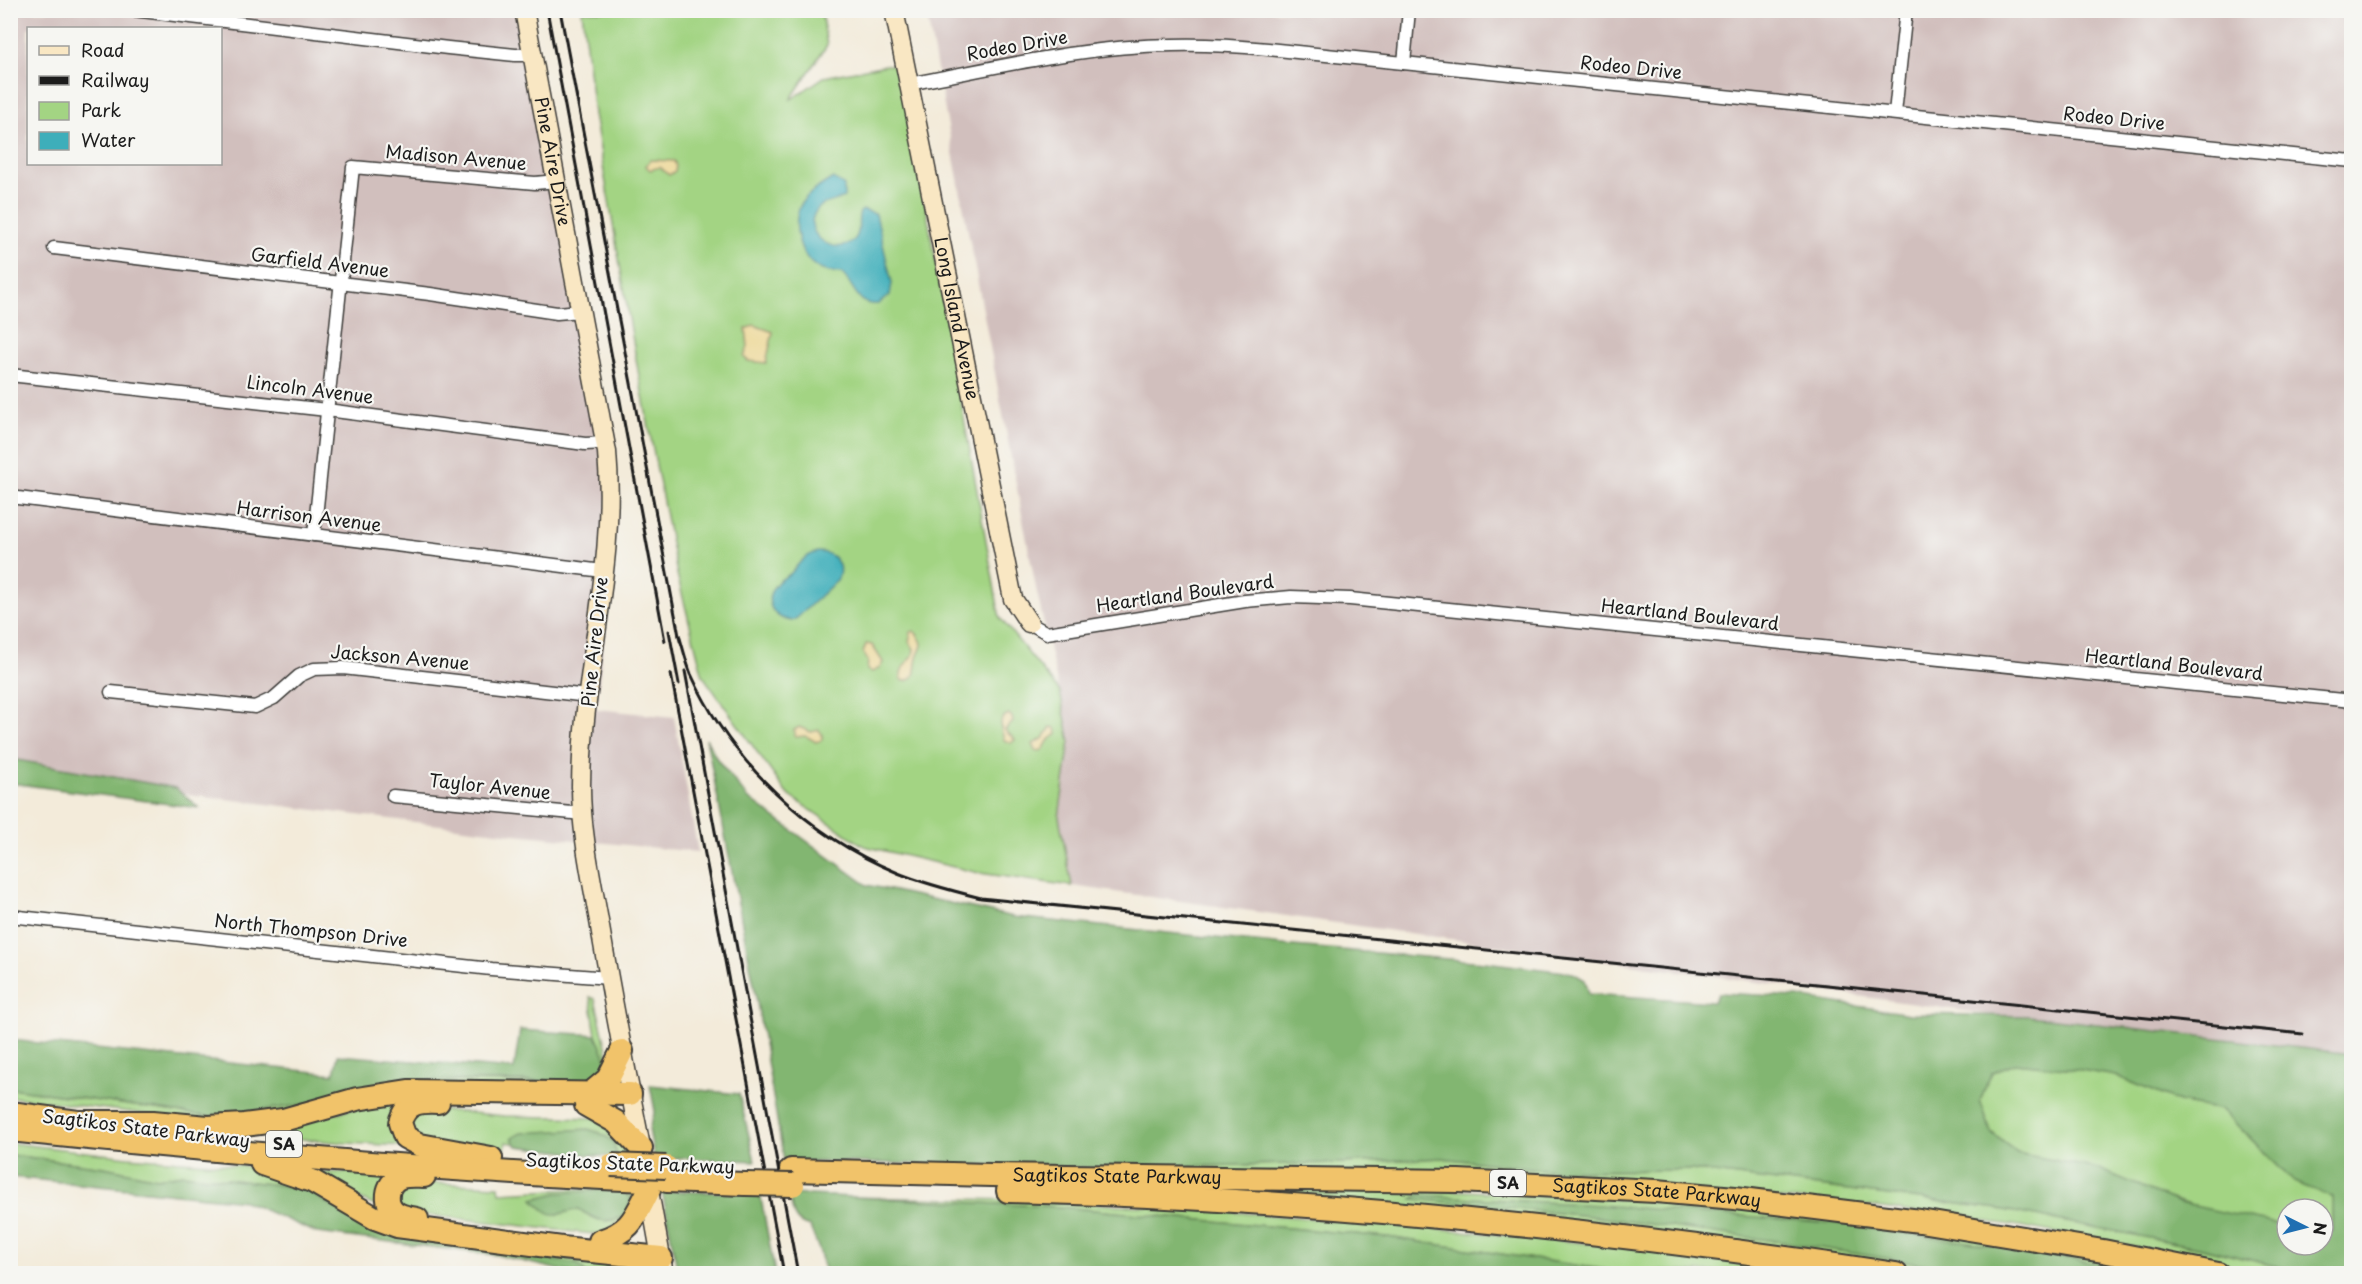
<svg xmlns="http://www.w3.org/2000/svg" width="2362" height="1284" viewBox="0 0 2362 1284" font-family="'Playpen Sans',sans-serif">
  <rect width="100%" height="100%" fill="#f6f6f2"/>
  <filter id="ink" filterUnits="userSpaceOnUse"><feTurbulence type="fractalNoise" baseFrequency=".0167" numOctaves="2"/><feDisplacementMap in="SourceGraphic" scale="12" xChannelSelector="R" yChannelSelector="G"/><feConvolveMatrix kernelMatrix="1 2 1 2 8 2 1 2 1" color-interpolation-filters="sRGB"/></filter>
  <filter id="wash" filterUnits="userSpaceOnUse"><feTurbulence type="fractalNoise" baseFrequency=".008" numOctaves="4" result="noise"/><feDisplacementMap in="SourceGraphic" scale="24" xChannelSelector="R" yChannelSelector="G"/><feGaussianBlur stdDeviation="1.35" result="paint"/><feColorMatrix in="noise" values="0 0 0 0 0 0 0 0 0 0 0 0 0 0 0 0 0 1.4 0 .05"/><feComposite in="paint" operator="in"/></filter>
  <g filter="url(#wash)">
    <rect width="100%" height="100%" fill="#f3ebda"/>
    <g fill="#d1bfbd" fill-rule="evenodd">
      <path d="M11,11H524L609,472L618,509L596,709L674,717L698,852L514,834L11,773ZM28,28H220V164H28Z"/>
      <polygon points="926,11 2351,11 2351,1065 1072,886 1059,817 1070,741 1036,588"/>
    </g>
    <g fill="#a3d483" stroke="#607850" stroke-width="1.5">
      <polygon points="582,11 821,11 827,45 790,100 824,77 886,65 898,65 902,75 1000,618 1060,692 1070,741 1059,817 1072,886 979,873 864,846 787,794 703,676 677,574 639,376 594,114"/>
      <polygon points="590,997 595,999 609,1059 597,1082 307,1109 209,1122 11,1097 11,1088 211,1117 308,1104 400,1080 553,1083 607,1061 596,1035"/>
      <polygon points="2015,1063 2076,1069 2116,1076 2179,1102 2222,1110 2294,1181 2333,1197 2332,1231 2323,1230 2323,1209 2287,1209 2287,1226 2209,1211 2055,1162 2017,1153 1991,1132 1980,1100 1992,1072"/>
      <polygon points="409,1095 405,1146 344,1143 250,1134"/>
      <polygon points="421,1108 504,1116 597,1118 624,1144 633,1195 629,1215 601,1235 402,1212 392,1192 408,1182 499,1186 500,1193 592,1188 619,1156 597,1156 506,1142 505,1149 421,1143 405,1129"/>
      <polygon points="11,1143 128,1157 246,1166 302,1184 361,1220 326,1203 304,1188 183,1174 157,1178 104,1167 11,1155"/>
      <polygon points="1442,1158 1557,1171 1691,1170 1999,1209 2202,1248 2304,1273 2259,1273 2202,1260 2020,1226 1829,1201 1098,1168 1339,1163"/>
      <polygon points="364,1172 394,1173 386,1211 303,1173"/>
      <polygon points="1338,1184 1754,1207 1975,1234 2181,1273 1945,1273 1751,1244 1164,1187"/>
      <polygon points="843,1197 1020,1200 1193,1209 1421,1227 1676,1252 1814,1273 1614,1271 1387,1237 1061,1207"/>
      <polygon points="492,1250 627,1265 640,1273 586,1273 577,1264"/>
    </g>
    <g fill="#82b671" stroke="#4f6946" stroke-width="1.5" fill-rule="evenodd">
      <path d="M706,738L717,759L748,798L867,885L1014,917L1293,946L1485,962L1573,973L1585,980L1589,994L1713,1002L1719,993L1797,997L1910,1014L2029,1016L2351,1054V1273H2304L2202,1248L1999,1209L1691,1170L1557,1171L1442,1158L1339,1163L1098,1168L784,1161L754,985ZM2015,1063L2076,1069L2116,1076L2179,1102L2222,1110L2294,1182L2332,1197V1231L2323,1230V1245H2287V1226L2180,1203L2099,1169L2017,1153L1991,1132L1980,1100L1992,1072Z"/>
      <polygon points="11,759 176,788 199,808 11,783"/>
      <polygon points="520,1030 596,1035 607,1061 598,1074 581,1082 400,1080 308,1104 211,1117 11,1088 11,1040 334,1074 338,1055 514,1069"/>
      <polygon points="650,1085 739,1094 755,1161 654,1157 649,1129 655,1111"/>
      <polygon points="588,1129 600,1133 613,1141 617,1157 597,1156 517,1146 512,1138 521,1133"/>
      <polygon points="11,1155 104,1167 157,1178 183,1174 304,1188 326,1203 395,1236 577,1264 586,1273 572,1273 496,1255 317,1233 244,1201 11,1177"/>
      <path d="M620,1189L631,1198L627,1216C604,1224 599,1222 578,1209C554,1216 551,1219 533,1199L557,1193Z"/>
      <polygon points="662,1191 760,1193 775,1273 678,1273"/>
      <path d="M789,1194L1061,1207L1387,1237L1614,1271L1663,1273H825L820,1252L810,1227C792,1223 793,1211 789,1194Z"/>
      <polygon points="1419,1195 1599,1205 1845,1224 2030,1251 2147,1273 1981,1273 1775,1241 1589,1216 1412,1199"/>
    </g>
    <g fill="#eeda9e" stroke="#857b5d" stroke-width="1.5">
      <polygon points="650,160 674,161 676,166 675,171 669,175 660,167 650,170 646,166"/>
      <polygon points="754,325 773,332 766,363 748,361 744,357 748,347 746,329"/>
      <path d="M914,631C917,634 921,639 922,644C922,649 918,653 917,658C914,669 918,680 904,681L901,679C900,666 907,664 913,655L914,649L909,641L911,632Z"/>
      <polygon points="866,644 872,645 883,662 880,668 872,672 867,670 868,661 863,653"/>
      <polygon points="1009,714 1012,717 1013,722 1005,730 1015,740 1011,743 1004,740 1000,724 1003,717"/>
      <polygon points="799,727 811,732 819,730 822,734 822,740 816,742 806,736 795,737 794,730"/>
      <polygon points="1051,727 1056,728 1057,734 1048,741 1043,750 1036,751 1033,744 1044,738"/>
    </g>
    <g fill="#3eaeba" stroke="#2d656b" stroke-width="1.5">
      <path d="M833,178L844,186V197C835,203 823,201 816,211C800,235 838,259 855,239C862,230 856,221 860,212L863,210L876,214L892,283L890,295L878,304C856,307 855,284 841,273C833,272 826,273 818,268C798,256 790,221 803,201C810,192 823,184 833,178Z"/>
      <path d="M818,552C833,552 844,563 838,579L797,618L792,621C771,618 762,599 777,583C781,578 788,577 792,572C800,562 804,556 818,552Z"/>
    </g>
  </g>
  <g filter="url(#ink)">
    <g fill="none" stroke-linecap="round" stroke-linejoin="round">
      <defs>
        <g id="street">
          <polyline points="133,10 448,48 515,55 532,55"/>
          <polyline points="1404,63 1409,10"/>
          <path d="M908,84C995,68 1083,46 1172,45C1204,44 1236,46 1268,49L2352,161"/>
          <polyline points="1895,113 1906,10"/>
          <polyline points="54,248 430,294 557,313 581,311"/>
          <polyline points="10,375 327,410 585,444 606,443"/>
          <polyline points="10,497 603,571"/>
          <polyline points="314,535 353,167 535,183 557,181"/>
          <polyline points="1029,623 1047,633 1245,601 1291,597 1350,599 2352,701"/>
          <polyline points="111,692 255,707 274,698 299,676 314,669 343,668 588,696"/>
          <polyline points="393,796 583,814"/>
          <polyline points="10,916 491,969 609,978"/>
        </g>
        <g id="secondary">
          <path id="s1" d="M524,10L607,452C617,564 582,674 581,786C581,831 591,876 599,921C612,998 627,1075 642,1152"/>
          <path id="s2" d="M894,10L1013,599L1029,623"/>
          <polyline points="648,1185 664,1274"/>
        </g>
        <g id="highway">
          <polyline points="590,1094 608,1079 622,1051"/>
          <path d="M438,1102C420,1101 405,1102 400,1123L405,1137L420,1145L491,1158"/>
          <polyline points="586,1105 616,1122 641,1148"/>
          <polyline points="10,1113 78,1122"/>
          <polyline points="78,1122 153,1122 208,1127 244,1125 283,1120 357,1099 408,1091 630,1094"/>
          <path d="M10,1130C222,1152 434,1171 647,1180"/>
          <polyline points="262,1164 312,1181 375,1218 397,1226 562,1248 661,1258"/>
          <path id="s3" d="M791,1170L991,1175L1458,1181L1656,1191L1735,1198L1920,1221L2103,1251L2218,1274"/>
          <polyline points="667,1181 745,1184"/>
          <path d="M1008,1191C1306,1198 1601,1229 1896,1274"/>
          <path d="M417,1219C411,1218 403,1217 398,1214C383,1206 385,1183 401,1177C409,1175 417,1176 424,1176"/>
          <path d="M600,1241C631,1232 635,1217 649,1190"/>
        </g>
      </defs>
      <use href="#street" stroke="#3c3b38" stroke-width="15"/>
      <use href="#secondary" stroke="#3c3b38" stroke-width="21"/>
      <use href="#highway" stroke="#3c3b38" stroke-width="26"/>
      <use href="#street" stroke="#fff" stroke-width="12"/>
      <use href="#secondary" stroke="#f9e7c3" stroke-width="18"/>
      <use href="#highway" stroke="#f1c36a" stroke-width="22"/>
      <g stroke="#1c1c1c" stroke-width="3">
        <polyline points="547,10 665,641"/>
        <polyline points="560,10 680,641"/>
        <polyline points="669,631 679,684"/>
        <path d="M679,635C683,648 686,662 691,674C731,762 808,836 898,873C925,884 953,891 981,898L2303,1034"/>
        <polyline points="685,671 798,1274"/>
        <polyline points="671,674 784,1274"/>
      </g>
      <defs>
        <g id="highway-bridge">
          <polyline points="611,1165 666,1167"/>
          <polyline points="745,1184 793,1185"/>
        </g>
      </defs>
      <use href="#highway-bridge" stroke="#3c3b38" stroke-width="26" stroke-linecap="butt"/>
      <use href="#highway-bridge" stroke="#f1c36a" stroke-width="22"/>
    </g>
  </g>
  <g text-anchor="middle" stroke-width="4.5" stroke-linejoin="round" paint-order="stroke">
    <g fill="#f6f6f2" stroke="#5d5d5c" stroke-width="1.5">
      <rect x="266" y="1131" width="36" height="26" rx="4.5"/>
      <rect x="1490" y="1170" width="36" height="26" rx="4.5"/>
    </g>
    <g font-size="16" font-weight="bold" fill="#1c1c1c">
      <text x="284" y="1150">SA</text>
      <text x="1508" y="1189">SA</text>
    </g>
    <g font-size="18" fill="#1c1c1c" stroke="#f6f6f2">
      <text transform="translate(1017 46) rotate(-10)" y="6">Rodeo Drive</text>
      <text transform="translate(1631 68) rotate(6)" y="6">Rodeo Drive</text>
      <text transform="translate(2114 119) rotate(6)" y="6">Rodeo Drive</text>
      <text transform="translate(456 158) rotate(5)" y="6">Madison Avenue</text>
      <text dy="6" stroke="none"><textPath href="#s1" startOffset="154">Pine Aire Drive</textPath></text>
      <text transform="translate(320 263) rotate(7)" y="6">Garfield Avenue</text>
      <text dy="6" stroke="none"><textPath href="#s2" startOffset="315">Long Island Avenue</textPath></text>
      <text transform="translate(310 390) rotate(7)" y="6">Lincoln Avenue</text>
      <text transform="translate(309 517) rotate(7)" y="6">Harrison Avenue</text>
      <text transform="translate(1185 594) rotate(-8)" y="6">Heartland Boulevard</text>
      <text transform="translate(1690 615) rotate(6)" y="6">Heartland Boulevard</text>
      <text transform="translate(595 642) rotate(-84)" y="6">Pine Aire Drive</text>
      <text transform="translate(400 658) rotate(5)" y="6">Jackson Avenue</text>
      <text transform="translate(2174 665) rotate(6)" y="6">Heartland Boulevard</text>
      <text transform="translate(490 787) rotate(6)" y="6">Taylor Avenue</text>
      <text transform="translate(311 931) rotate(6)" y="6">North Thompson Drive</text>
      <text transform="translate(146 1129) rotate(7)" y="6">Sagtikos State Parkway</text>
      <text transform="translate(630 1164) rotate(2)" y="6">Sagtikos State Parkway</text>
      <text dy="6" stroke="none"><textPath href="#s3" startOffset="326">Sagtikos State Parkway</textPath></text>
      <text dy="6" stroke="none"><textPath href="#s3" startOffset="866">Sagtikos State Parkway</textPath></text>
    </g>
  </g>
  <rect width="2362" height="1284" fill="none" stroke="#f6f6f2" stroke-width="36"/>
  <rect x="27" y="27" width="195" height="138" fill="#f6f6f2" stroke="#9f9f9c" stroke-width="1.5"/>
  <rect x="39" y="46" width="30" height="9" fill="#f9e7c3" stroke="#9f9f9c" stroke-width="1.5"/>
  <text x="81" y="57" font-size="18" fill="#1c1c1c">Road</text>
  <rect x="39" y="76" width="30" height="9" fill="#1c1c1c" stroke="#9f9f9c" stroke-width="1.5"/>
  <text x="81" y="87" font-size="18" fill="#1c1c1c">Railway</text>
  <rect x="39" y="102" width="30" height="18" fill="#a3d483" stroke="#9f9f9c" stroke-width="1.5"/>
  <text x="81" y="117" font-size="18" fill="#1c1c1c">Park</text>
  <rect x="39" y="132" width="30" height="18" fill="#3eaeba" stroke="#9f9f9c" stroke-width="1.5"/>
  <text x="81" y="147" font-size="18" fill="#1c1c1c">Water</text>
  <g transform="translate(2305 1227) rotate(96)"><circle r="28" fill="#f6f6f2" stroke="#9f9f9c" stroke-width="1.5"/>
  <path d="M0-4.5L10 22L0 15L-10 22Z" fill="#1f6fb2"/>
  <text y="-9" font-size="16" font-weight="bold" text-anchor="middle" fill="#1c1c1c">N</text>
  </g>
</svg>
